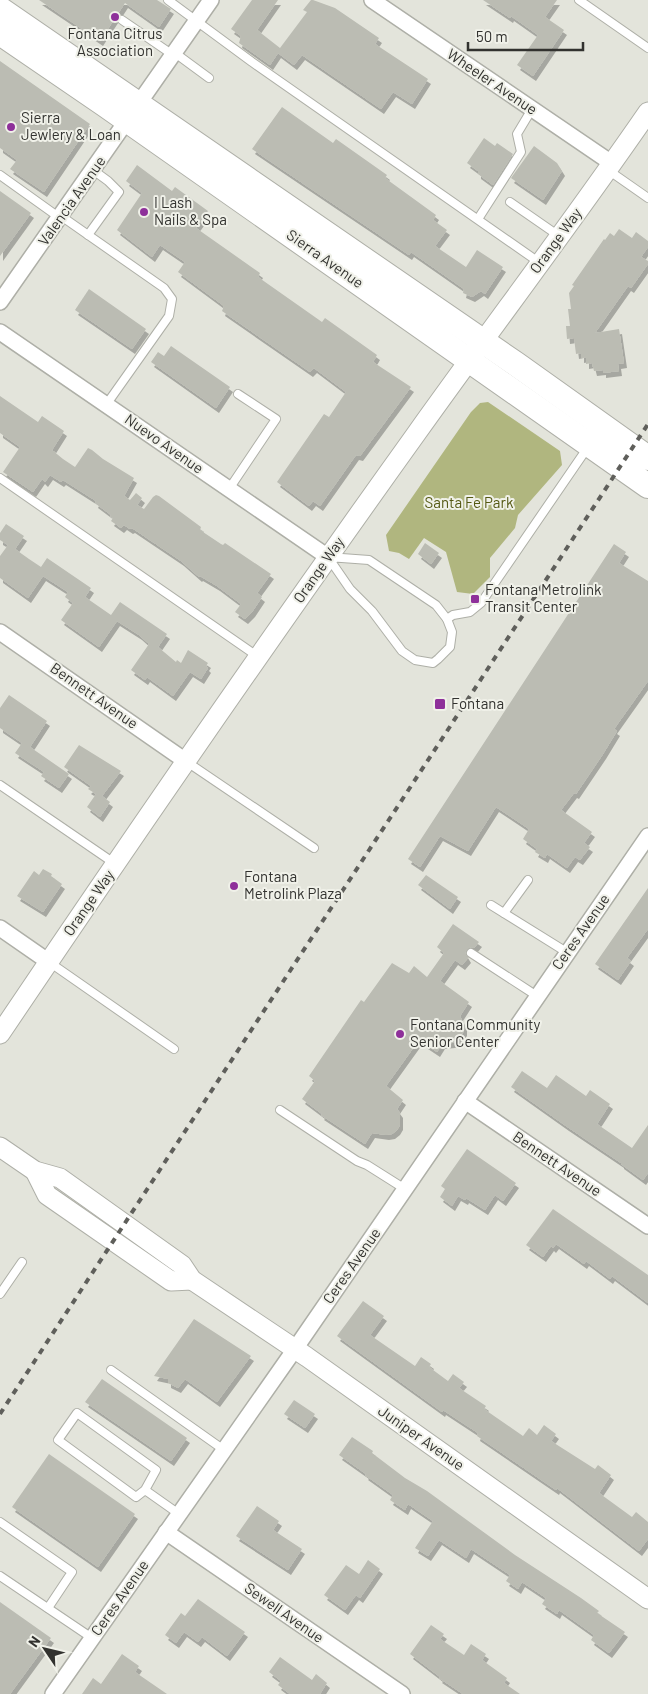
<svg xmlns="http://www.w3.org/2000/svg" width="648" height="1694" viewBox="0 0 648 1694" font-family="Barlow,sans-serif">
  <defs>
    <filter id="shadow"><feDropShadow dx="3" dy="5" stdDeviation="0" flood-color="#0004"/></filter>
  </defs>
  <rect width="100%" height="100%" fill="#e3e4db"/>
  <polygon fill="#b0b67f" points="488,402 560,451 562,465 518,515 515,528 490,558 490,577 473,594 457,592 446,552 424,538 409,559 399,553 389,551 386,535 471,412 480,403"/>
  <g fill="#bbbcb3" filter="url(#shadow)">
    <polygon points="39,0 157,0 171,9 159,27 125,3 100,41"/>
    <polygon points="252,0 278,0 257,30 280,48 307,12 303,10 311,0 313,0 335,8 379,38 375,44 428,79 412,104 393,92 381,109 302,55 294,65 278,53 270,65 239,43 241,36 231,29"/>
    <polygon points="483,0 557,0 545,17 564,30 533,76 517,65 538,35 511,16 510,18"/>
    <polygon points="0,61 90,124 44,192 10,169 17,160 0,148"/>
    <polygon points="282,107 333,143 336,139 387,175 385,178 436,215 433,220 447,230 435,246 466,267 477,250 503,267 485,294 481,291 472,297 463,293 464,289 411,252 409,255 252,149"/>
    <polygon points="484,138 495,146 497,143 513,154 493,185 478,174 478,171 467,163"/>
    <polygon points="534,146 557,163 562,171 543,200 511,178"/>
    <polygon points="137,165 172,191 175,187 208,211 196,228 260,273 258,277 322,322 325,318 377,355 373,362 411,387 360,456 356,455 320,506 313,501 309,506 277,482 324,414 329,417 346,392 314,368 310,372 222,311 224,306 178,272 185,262 160,245 152,257 117,230 142,193 126,181"/>
    <polygon points="0,191 31,213 0,256"/>
    <polygon points="619,229 632,238 636,232 648,241 648,247 641,257 648,261 648,264 631,288 628,286 595,333 619,329 624,363 618,364 619,371 603,373 603,370 594,371 592,363 586,364 586,357 581,358 581,353 576,354 574,338 567,339 566,326 570,326 568,309 571,309 569,293 574,286 572,285 604,239 605,240 610,233 614,236"/>
    <polygon points="89,289 146,329 132,349 75,310"/>
    <polygon points="171,346 230,387 216,408 151,362 158,352 164,356"/>
    <polygon points="0,396 38,422 42,416 64,431 52,450 63,459 75,467 88,448 92,450 103,459 134,478 124,496 130,500 136,493 142,498 137,505 144,509 153,497 156,495 159,496 201,527 200,530 221,544 223,545 225,543 271,574 257,593 262,597 252,612 245,619 235,612 241,604 217,586 200,576 199,577 181,561 132,528 130,529 124,525 121,528 111,521 113,518 110,516 111,515 95,503 96,501 63,480 61,482 50,475 45,482 42,479 33,492 3,472 20,447 0,433"/>
    <polygon points="6,524 24,536 15,549 29,559 41,567 47,558 91,588 85,597 111,615 120,602 167,634 158,647 176,662 177,660 181,663 188,650 208,663 206,666 208,668 201,679 190,672 173,696 147,677 145,680 131,670 149,644 139,635 117,621 99,647 61,620 73,603 65,597 68,592 43,576 28,598 0,578 0,556 8,545 0,540 0,533"/>
    <polygon points="425,543 439,553 431,564 418,554"/>
    <polygon points="614,544 626,552 619,563 648,581 648,681 614,729 617,731 603,754 576,794 574,793 561,810 592,832 584,843 590,847 580,860 575,857 567,868 547,854 545,858 535,852 537,849 523,839 529,829 496,807 468,851 440,836 420,867 408,859"/>
    <polygon points="9,695 47,721 30,747 69,774 59,788 41,776 44,772 15,753 22,743 0,728 0,708"/>
    <polygon points="79,745 121,771 102,796 110,802 100,817 87,807 96,794 88,789 91,786 64,767"/>
    <polygon points="43,869 52,874 51,876 62,884 43,912 17,896 34,871 39,875"/>
    <polygon points="426,875 458,897 450,909 418,885"/>
    <polygon points="648,888 648,929 627,958 631,961 618,980 595,964"/>
    <polygon points="453,924 479,942 474,948 471,947 467,950 465,953 468,958 462,965 455,960 440,981 469,1002 460,1016 464,1025 464,1031 457,1041 452,1043 442,1044 437,1052 419,1040 386,1086 403,1100 397,1109 400,1113 400,1125 397,1130 392,1134 386,1135 372,1133 365,1144 321,1115 322,1114 302,1099 315,1081 309,1076 361,1000 364,1002 392,963 409,973 414,966 427,977 444,953 437,947"/>
    <polygon points="522,1071 547,1088 556,1075 586,1096 590,1090 610,1104 597,1124 632,1148 648,1125 648,1173 643,1180 621,1164 621,1163 566,1126 511,1087"/>
    <polygon points="467,1149 516,1183 503,1201 495,1195 485,1210 466,1198 465,1200 458,1196 452,1206 440,1197 445,1189 441,1186"/>
    <polygon points="553,1209 648,1275 648,1303 612,1276 610,1279 586,1261 584,1264 556,1244 553,1248 551,1246 543,1257 526,1245"/>
    <polygon points="363,1301 384,1316 370,1335 415,1366 421,1357 431,1364 429,1367 448,1381 453,1374 464,1382 459,1388 486,1406 484,1409 523,1436 529,1428 537,1435 544,1425 556,1434 551,1441 595,1469 598,1465 611,1475 599,1493 632,1517 636,1512 648,1522 648,1539 639,1551 557,1488 556,1490 534,1475 477,1436 478,1433 443,1410 442,1412 337,1336"/>
    <polygon points="194,1319 251,1356 217,1402 185,1379 178,1388 168,1383 168,1379 154,1376"/>
    <polygon points="102,1379 187,1438 171,1461 85,1402"/>
    <polygon points="294,1400 315,1414 305,1428 284,1414"/>
    <polygon points="352,1437 373,1451 372,1453 405,1478 427,1491 515,1555 581,1598 599,1611 597,1613 625,1632 609,1653 591,1640 594,1635 559,1610 557,1614 542,1604 546,1598 522,1582 518,1589 506,1581 510,1575 471,1549 466,1558 439,1540 428,1556 415,1548 433,1521 408,1504 405,1510 390,1500 393,1495 365,1475 366,1474 339,1455"/>
    <polygon points="49,1454 135,1514 98,1567 12,1507"/>
    <polygon points="257,1506 279,1521 273,1530 302,1549 288,1570 236,1536"/>
    <polygon points="368,1560 380,1569 360,1598 356,1595 345,1610 324,1595 346,1565 359,1574"/>
    <polygon points="198,1599 245,1632 227,1656 202,1637 198,1642 184,1632 176,1643 165,1635 181,1613 185,1616"/>
    <polygon points="0,1602 51,1638 10,1694 0,1694"/>
    <polygon points="431,1625 444,1634 440,1639 464,1655 471,1644 486,1654 482,1660 507,1678 504,1683 520,1694 463,1694 439,1678 440,1677 410,1654"/>
    <polygon points="122,1654 139,1666 135,1672 167,1694 82,1694 93,1678 101,1684"/>
    <polygon points="280,1657 312,1680 316,1674 327,1683 320,1694 290,1694 278,1685 281,1681 269,1672"/>
  </g>
  <g fill="none" stroke-linecap="round" stroke-linejoin="round">
    <defs>
      <g id="service">
        <polyline points="168,0 252,62 540,263"/>
        <polyline points="579,0 648,48"/>
        <polyline points="122,20 173,55"/>
        <polyline points="175,53 209,78"/>
        <polyline points="608,170 648,198"/>
        <polyline points="0,175 60,218"/>
        <polyline points="510,202 559,236"/>
        <polyline points="61,216 164,288 172,299 169,316 106,405"/>
        <polyline points="478,219 521,152 517,134 532,109"/>
        <polyline points="88,235 119,192 108,181 93,170"/>
        <polyline points="0,478 257,656"/>
        <polyline points="229,489 276,419 238,394"/>
        <polygon points="328,557 369,560 436,605 447,619 452,632 450,647 438,659 433,663 415,660 402,651 372,611 350,589"/>
        <polyline points="447,619 453,615 470,612 481,603 588,447"/>
        <polyline points="187,762 314,848"/>
        <polyline points="0,785 114,863"/>
        <polyline points="491,905 568,953"/>
        <polyline points="504,913 528,880"/>
        <polyline points="471,953 537,996"/>
        <polyline points="49,962 174,1049"/>
        <polyline points="280,1110 357,1161 367,1165 405,1189"/>
        <polyline points="0,1294 22,1262"/>
        <polyline points="111,1370 224,1450"/>
        <polyline points="145,1490 156,1470 77,1413 58,1440 136,1497 145,1490 179,1514"/>
        <polyline points="0,1522 72,1572 48,1608"/>
        <polyline points="0,1576 92,1638"/>
      </g>
      <g id="minor">
        <polyline points="372,0 613,164"/>
        <polyline points="0,302 211,0"/>
        <polyline points="0,332 328,557"/>
        <polyline points="0,632 187,762"/>
        <polyline points="0,928 49,962"/>
        <polyline points="465,1101 648,1226"/>
        <polyline points="166,1532 402,1694"/>
        <polyline points="53,1694 295,1349 648,836"/>
      </g>
      <g id="tertiary">
        <path d="M0,1034C136,832 274,632 416,434C493,326 573,221 648,112"/>
        <polyline points="0,1147 35,1171 60,1178 182,1265 192,1280 307,1357 648,1599"/>
        <polyline points="35,1171 47,1195 171,1281 192,1280"/>
      </g>
      <g id="primary">
        <polyline points="0,9 516,364 648,458"/>
        <polyline points="0,33 104,104 648,486"/>
      </g>
    </defs>
    <use href="#service" stroke="#aeafa7" stroke-width="10"/>
    <use href="#minor" stroke="#aeafa7" stroke-width="18"/>
    <use href="#tertiary" stroke="#aeafa7" stroke-width="21"/>
    <use href="#primary" stroke="#aeafa7" stroke-width="26"/>
    <use href="#service" stroke="#fff" stroke-width="8"/>
    <use href="#minor" stroke="#fff" stroke-width="15"/>
    <use href="#tertiary" stroke="#fff" stroke-width="19"/>
    <use href="#primary" stroke="#fff" stroke-width="24"/>
    <polyline stroke="#5f5f5b" stroke-width="4" stroke-dasharray="6 6" stroke-linecap="butt" points="0,1414 648,424"/>
  </g>
  <g fill="#8e309a" stroke="#f0f1e9" stroke-width="2">
    <circle cx="115" cy="17" r="5"/>
    <circle cx="11" cy="127" r="5"/>
    <circle cx="144" cy="212" r="5"/>
    <rect x="470" y="594" width="10" height="10" rx="2.5"/>
    <rect x="434" y="698" width="12" height="12" rx="2.5"/>
    <circle cx="234" cy="886" r="5"/>
    <circle cx="400" cy="1034" r="5"/>
  </g>
  <g text-anchor="middle" stroke-width="4" stroke-linejoin="round" paint-order="stroke">
    <g font-size="15" fill="#32322f" stroke="#f0f1e9" text-anchor="start">
      <text x="115" y="39" text-anchor="middle">Fontana Citrus<tspan x="115" dy="17">Association</tspan></text>
      <text x="21" y="123">Sierra<tspan x="21" dy="17">Jewlery &amp; Loan</tspan></text>
      <text x="154" y="208">I Lash<tspan x="154" dy="17">Nails &amp; Spa</tspan></text>
      <text x="485" y="595">Fontana Metrolink<tspan x="485" dy="17">Transit Center</tspan></text>
      <text x="451" y="709">Fontana</text>
      <text x="244" y="882">Fontana<tspan x="244" dy="17">Metrolink Plaza</tspan></text>
      <text x="410" y="1030">Fontana Community<tspan x="410" dy="17">Senior Center</tspan></text>
    </g>
    <g font-size="15" fill="#32322f" stroke="#f0f1e9">
      <text transform="translate(492 82) rotate(34)" y="5">Wheeler Avenue</text>
      <text transform="translate(72 201) rotate(-55)" y="5">Valencia Avenue</text>
      <text transform="translate(556 241) rotate(-54)" y="5">Orange Way</text>
      <text transform="translate(325 259) rotate(35)" y="5">Sierra Avenue</text>
      <text transform="translate(164 444) rotate(35)" y="5">Nuevo Avenue</text>
      <text transform="translate(319 570) rotate(-55)" y="5">Orange Way</text>
      <text transform="translate(94 696) rotate(35)" y="5">Bennett Avenue</text>
      <text transform="translate(89 903) rotate(-55)" y="5">Orange Way</text>
      <text transform="translate(581 932) rotate(-55)" y="5">Ceres Avenue</text>
      <text transform="translate(557 1164) rotate(34)" y="5">Bennett Avenue</text>
      <text transform="translate(352 1266) rotate(-55)" y="5">Ceres Avenue</text>
      <text transform="translate(421 1438) rotate(35)" y="5">Juniper Avenue</text>
      <text transform="translate(120 1598) rotate(-55)" y="5">Ceres Avenue</text>
      <text transform="translate(284 1613) rotate(35)" y="5">Sewell Avenue</text>
    </g>
    <g font-size="15" fill="#545812" stroke="#f0f1e9">
      <text x="469" y="508">Santa Fe Park</text>
    </g>
  </g>
  <g transform="translate(45 1649) rotate(305)" stroke="#f0f1e9" stroke-width="4" paint-order="stroke">
  <path d="M0-4L9 19L0 12L-9 19Z" fill="#32322f"/>
  <text y="-8" font-size="14" font-weight="bold" text-anchor="middle" fill="#32322f">N</text>
  </g>
  <path d="M468 42v8h115v-8" fill="none" stroke="#32322f" stroke-width="2.5"/>
  <text x="476" y="42" font-size="15" fill="#32322f" stroke="#f0f1e9" stroke-width="4" paint-order="stroke">50 m</text>
</svg>
